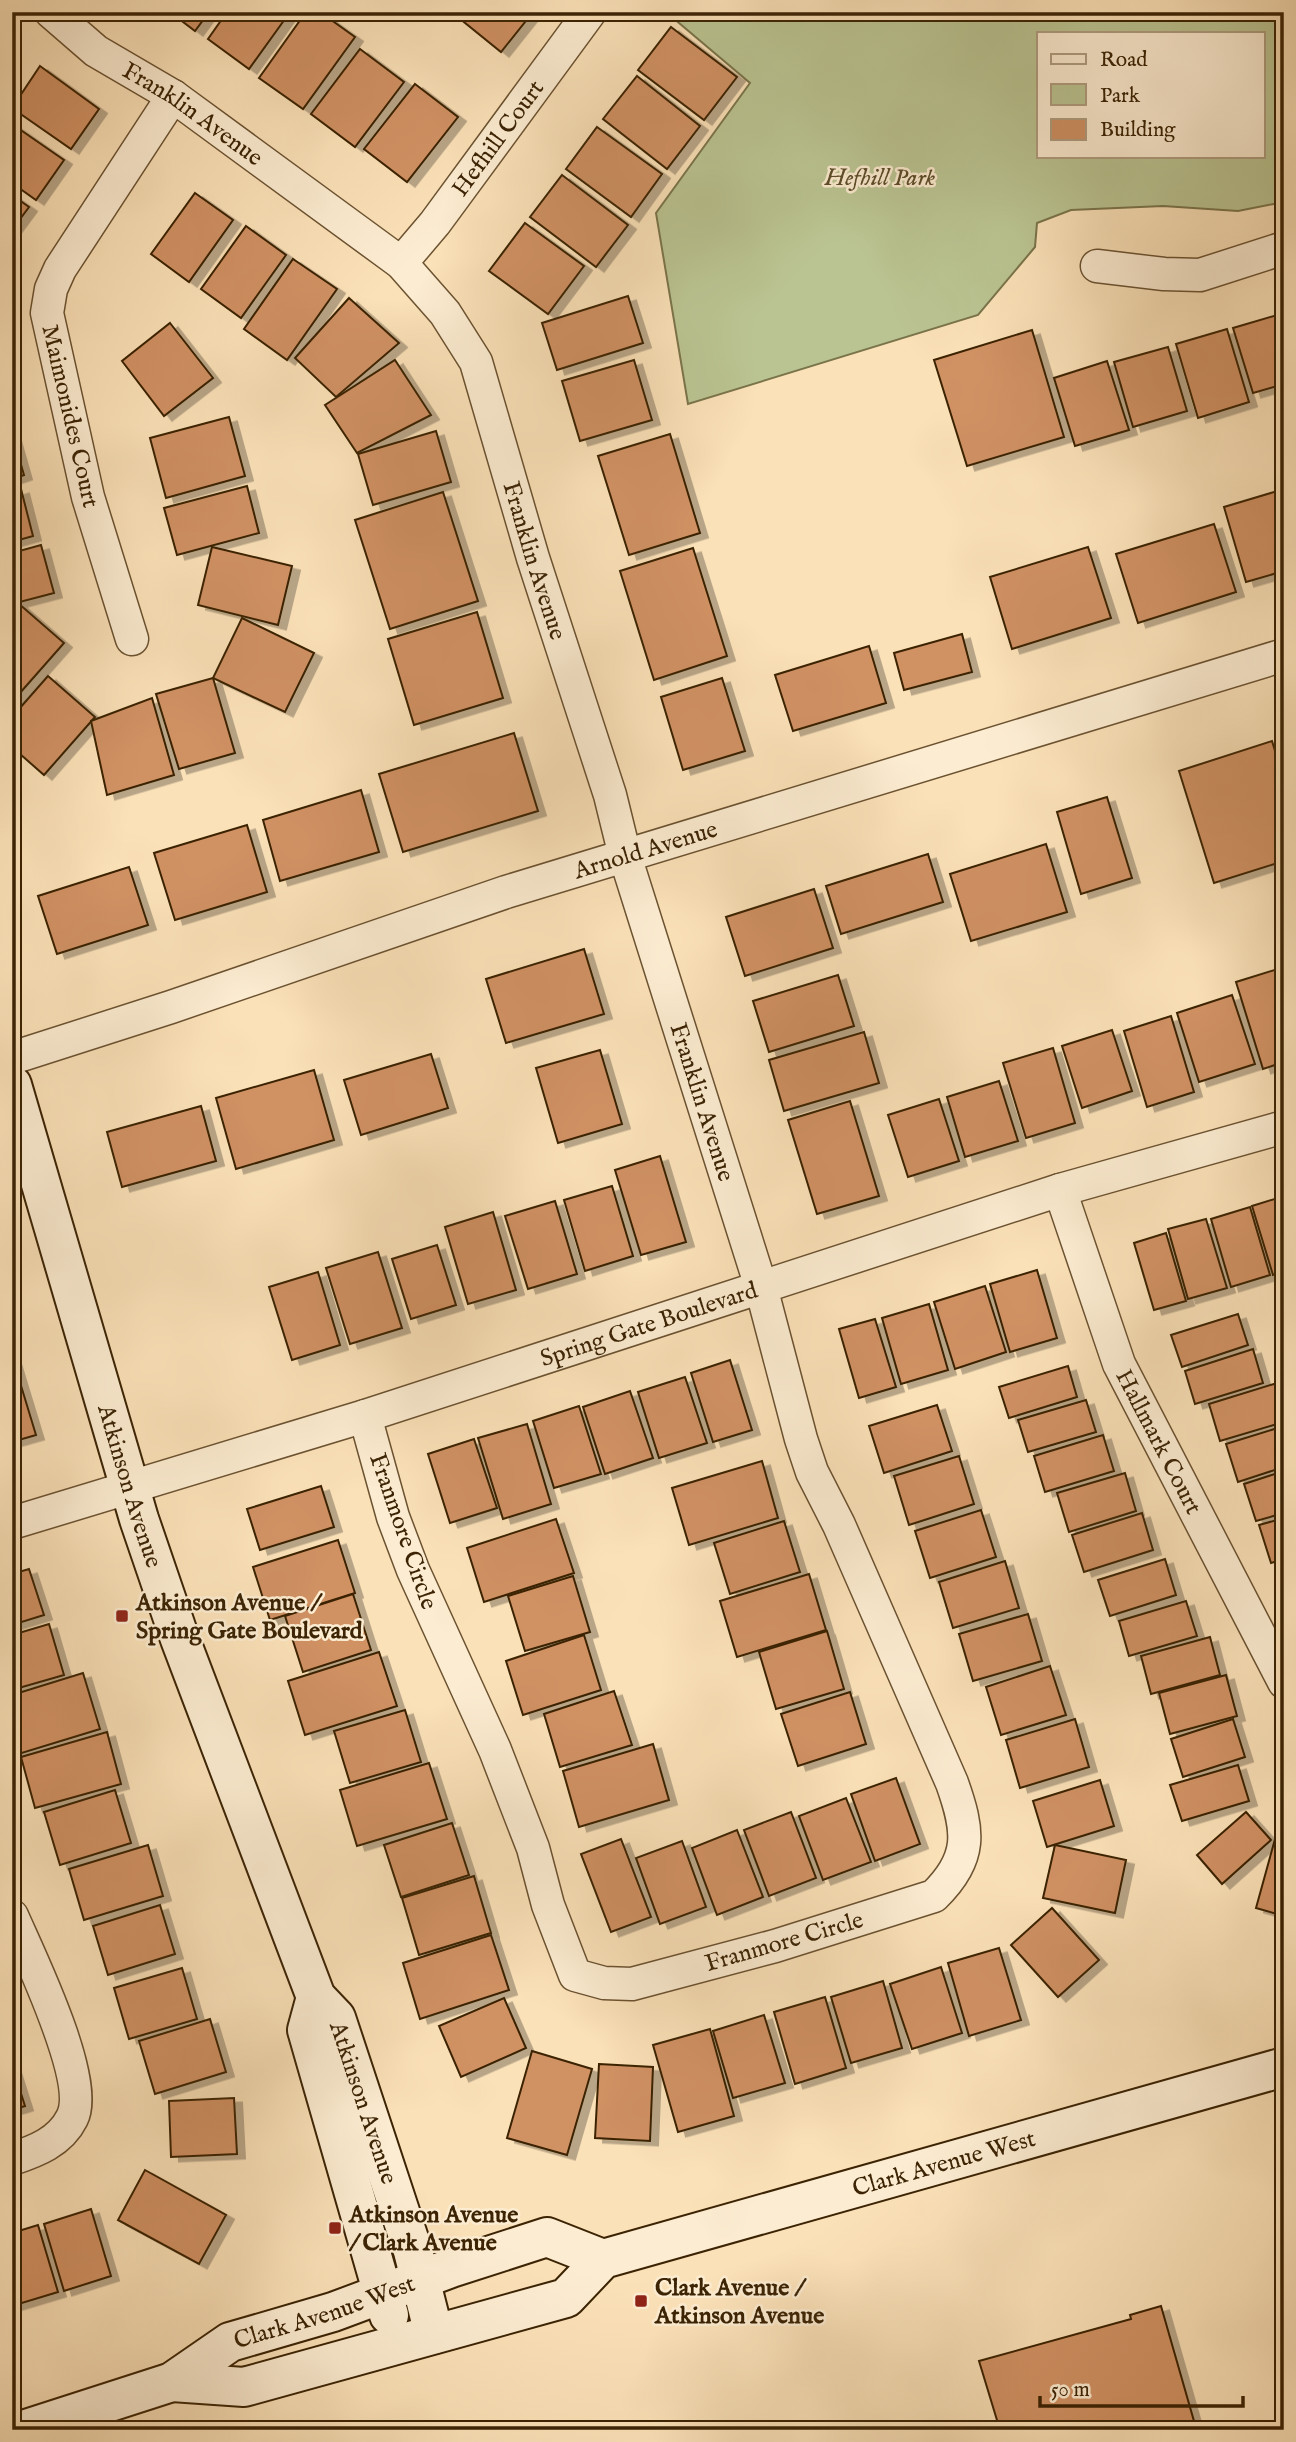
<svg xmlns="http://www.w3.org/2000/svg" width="1296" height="2442" viewBox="0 0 1296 2442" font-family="'IM FELL English',serif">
  <defs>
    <filter id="shadow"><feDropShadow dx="8" dy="4.5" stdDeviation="0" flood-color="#0004"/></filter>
  </defs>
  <rect width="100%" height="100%" fill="#fbe1b8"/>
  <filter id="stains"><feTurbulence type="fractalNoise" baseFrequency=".00286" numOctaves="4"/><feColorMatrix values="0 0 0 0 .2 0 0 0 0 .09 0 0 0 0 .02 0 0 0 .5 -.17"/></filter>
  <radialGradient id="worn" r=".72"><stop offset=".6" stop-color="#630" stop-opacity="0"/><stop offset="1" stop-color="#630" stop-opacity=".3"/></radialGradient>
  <path fill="#bac492" stroke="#7a744b" stroke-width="2" fill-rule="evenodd" d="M666,12H1284V202L1238,211L1163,206L1071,210L1037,223L1035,247L978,315L688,404L656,213L750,83ZM1039,33H1263V156H1039Z"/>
  <g fill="#d09164" stroke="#3b2304" stroke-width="2" filter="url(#shadow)">
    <polygon points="170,12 209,12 195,31"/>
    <polygon points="227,12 290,12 249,69 208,39"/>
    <polygon points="306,12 320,12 355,37 303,109 259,78"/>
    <polygon points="463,12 533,12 501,52 459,18"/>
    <polygon points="671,27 737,77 704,120 638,70"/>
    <polygon points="360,49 404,82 355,147 311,114"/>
    <polygon points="40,66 99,109 71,149 12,108"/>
    <polygon points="637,76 700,126 667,169 603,119"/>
    <polygon points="415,84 458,117 407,182 364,149"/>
    <polygon points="12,124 64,160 36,200 12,183"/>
    <polygon points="597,127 662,174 631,217 566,169"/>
    <polygon points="562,175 628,225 596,267 530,217"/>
    <polygon points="195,193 233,220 189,282 151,254"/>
    <polygon points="12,195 29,207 12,230"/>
    <polygon points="525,223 584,266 548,314 489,271"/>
    <polygon points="246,226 286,255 241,318 201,289"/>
    <polygon points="293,259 337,289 287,360 244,329"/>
    <polygon points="628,296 643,343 557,370 542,323"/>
    <polygon points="349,298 399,343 336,397 295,358"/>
    <polygon points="1284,313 1284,384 1253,393 1233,328"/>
    <polygon points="170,323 213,378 164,416 122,361"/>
    <polygon points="1227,329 1249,402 1198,418 1176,344"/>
    <polygon points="1032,330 1064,437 967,466 934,360"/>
    <polygon points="1168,347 1187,411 1133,427 1114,362"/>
    <polygon points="395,360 431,415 357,453 325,405"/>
    <polygon points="634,360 652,420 580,441 562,381"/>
    <polygon points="1107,361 1129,430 1075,446 1054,378"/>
    <polygon points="229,417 245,476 166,498 150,438"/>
    <polygon points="436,431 451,482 373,505 358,454"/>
    <polygon points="12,433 24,475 12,479"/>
    <polygon points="670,434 700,533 629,555 598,456"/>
    <polygon points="247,486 259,533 177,555 164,508"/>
    <polygon points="21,489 33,536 12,542 12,492"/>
    <polygon points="1284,489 1284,571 1246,582 1224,507"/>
    <polygon points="443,492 478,601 390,629 355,520"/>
    <polygon points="1214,524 1236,592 1138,623 1116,554"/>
    <polygon points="41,545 54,593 12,604 12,553"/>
    <polygon points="212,547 292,566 278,625 198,605"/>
    <polygon points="1088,547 1111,618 1012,649 990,577"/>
    <polygon points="693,548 727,656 654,680 620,571"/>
    <polygon points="18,603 64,643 12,702 12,610"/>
    <polygon points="477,612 503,698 414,725 388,639"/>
    <polygon points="242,618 314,653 285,712 213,678"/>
    <polygon points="962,634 972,672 904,690 894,653"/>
    <polygon points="869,646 886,703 793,731 775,675"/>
    <polygon points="48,676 95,717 44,775 12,747 12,717"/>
    <polygon points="213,678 235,753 179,769 156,694"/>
    <polygon points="722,678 745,751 683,770 661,697"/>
    <polygon points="152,698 174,775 107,795 91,721"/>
    <polygon points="514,733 538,811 403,852 379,774"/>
    <polygon points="1272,741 1284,780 1284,861 1214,883 1179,771"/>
    <polygon points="361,790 379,852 280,881 263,820"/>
    <polygon points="1107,797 1132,878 1081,894 1057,812"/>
    <polygon points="247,825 267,892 175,920 154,853"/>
    <polygon points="1046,844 1067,912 971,941 950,874"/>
    <polygon points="928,854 943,902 841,934 826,886"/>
    <polygon points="129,867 148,925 57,954 38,896"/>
    <polygon points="814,889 833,948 745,976 726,917"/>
    <polygon points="584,949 604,1014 506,1043 486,979"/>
    <polygon points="1284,967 1284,1062 1263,1069 1236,982"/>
    <polygon points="838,975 854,1026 769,1052 753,1001"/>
    <polygon points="1232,995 1255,1064 1199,1082 1177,1013"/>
    <polygon points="1171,1016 1194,1092 1147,1107 1124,1031"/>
    <polygon points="1112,1030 1132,1091 1082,1108 1062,1046"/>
    <polygon points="864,1032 879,1083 784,1111 769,1060"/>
    <polygon points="1053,1048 1075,1123 1026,1138 1003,1063"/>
    <polygon points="600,1050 622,1124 558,1143 536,1068"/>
    <polygon points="431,1054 448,1108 361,1135 344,1080"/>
    <polygon points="314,1070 334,1140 236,1169 216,1098"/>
    <polygon points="999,1081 1018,1141 965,1157 947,1097"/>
    <polygon points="939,1099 959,1161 908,1177 888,1115"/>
    <polygon points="850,1101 879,1196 817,1214 788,1120"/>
    <polygon points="201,1106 216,1161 122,1187 107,1132"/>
    <polygon points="660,1156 686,1242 641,1255 615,1170"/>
    <polygon points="612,1186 633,1256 585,1271 564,1200"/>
    <polygon points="1284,1196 1284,1271 1273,1275 1252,1206"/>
    <polygon points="555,1201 577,1274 528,1289 505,1216"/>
    <polygon points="1250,1207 1270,1275 1231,1287 1211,1219"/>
    <polygon points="493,1212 516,1290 468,1304 445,1227"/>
    <polygon points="1206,1219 1227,1288 1188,1299 1168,1229"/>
    <polygon points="1166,1233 1186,1301 1154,1310 1134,1243"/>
    <polygon points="437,1245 456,1305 411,1319 392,1259"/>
    <polygon points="378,1252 402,1328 350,1344 326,1268"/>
    <polygon points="1037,1270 1057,1338 1010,1352 990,1284"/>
    <polygon points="318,1272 340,1345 292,1360 269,1287"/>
    <polygon points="985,1286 1006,1352 955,1369 934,1302"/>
    <polygon points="929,1304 948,1370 901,1384 882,1318"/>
    <polygon points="1238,1314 1248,1345 1182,1367 1171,1335"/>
    <polygon points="875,1319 896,1387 859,1398 839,1329"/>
    <polygon points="1253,1349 1263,1383 1195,1404 1185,1371"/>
    <polygon points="12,1356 36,1435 12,1442"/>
    <polygon points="730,1360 752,1430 713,1442 691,1373"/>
    <polygon points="1068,1366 1077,1397 1009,1418 999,1387"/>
    <polygon points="685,1377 707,1443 659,1458 638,1392"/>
    <polygon points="1277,1383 1284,1405 1284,1422 1220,1441 1209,1404"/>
    <polygon points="630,1391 653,1458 605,1474 583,1407"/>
    <polygon points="1086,1400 1096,1432 1028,1452 1018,1420"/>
    <polygon points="937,1405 952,1451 884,1473 869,1426"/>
    <polygon points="579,1406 601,1474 554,1488 533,1421"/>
    <polygon points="527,1424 551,1504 503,1519 478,1438"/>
    <polygon points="1284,1426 1284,1467 1238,1482 1226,1444"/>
    <polygon points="1103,1435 1114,1471 1045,1492 1034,1456"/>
    <polygon points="474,1439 497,1508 450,1523 428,1454"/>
    <polygon points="959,1456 974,1504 909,1525 894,1476"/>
    <polygon points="762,1461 778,1518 689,1545 672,1488"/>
    <polygon points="1284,1471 1284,1513 1256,1521 1244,1484"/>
    <polygon points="1125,1473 1136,1511 1069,1532 1057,1493"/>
    <polygon points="321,1486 334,1527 260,1550 247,1509"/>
    <polygon points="981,1510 996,1557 930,1578 915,1531"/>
    <polygon points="1142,1513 1153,1550 1084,1572 1072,1535"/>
    <polygon points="1284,1518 1284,1559 1271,1563 1259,1525"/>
    <polygon points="556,1519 574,1573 484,1602 467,1548"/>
    <polygon points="784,1521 800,1572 730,1594 714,1543"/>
    <polygon points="338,1540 355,1593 270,1620 253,1567"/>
    <polygon points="1165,1559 1176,1595 1110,1616 1098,1580"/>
    <polygon points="1005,1561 1019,1608 953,1628 939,1582"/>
    <polygon points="29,1569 44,1615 12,1625 12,1574"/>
    <polygon points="809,1574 826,1630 737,1657 720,1601"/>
    <polygon points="573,1576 590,1632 525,1651 508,1596"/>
    <polygon points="353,1594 371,1650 303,1672 285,1616"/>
    <polygon points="1186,1601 1197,1636 1129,1656 1119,1621"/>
    <polygon points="1028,1614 1042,1661 973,1681 959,1634"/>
    <polygon points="49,1624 64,1675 12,1690 12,1635"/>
    <polygon points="827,1631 844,1689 776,1709 759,1652"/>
    <polygon points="584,1635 601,1690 523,1715 506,1661"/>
    <polygon points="1210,1637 1220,1675 1151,1694 1141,1656"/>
    <polygon points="379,1652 397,1706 305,1735 288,1681"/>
    <polygon points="1050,1666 1066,1715 1001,1735 986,1687"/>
    <polygon points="83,1673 100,1729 12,1756 12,1695"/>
    <polygon points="1226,1675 1237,1716 1170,1734 1159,1693"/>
    <polygon points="614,1691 632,1745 560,1767 544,1714"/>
    <polygon points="850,1692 866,1744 798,1766 781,1714"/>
    <polygon points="405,1710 421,1762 350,1783 334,1731"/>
    <polygon points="1075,1719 1089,1767 1020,1788 1006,1740"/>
    <polygon points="1233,1719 1245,1757 1183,1777 1171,1739"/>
    <polygon points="107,1732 121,1784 35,1808 21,1757"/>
    <polygon points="653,1744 669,1800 579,1827 563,1771"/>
    <polygon points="429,1763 447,1819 357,1846 340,1790"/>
    <polygon points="1238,1765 1249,1801 1182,1821 1170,1785"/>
    <polygon points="896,1778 920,1844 875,1861 851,1794"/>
    <polygon points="1100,1780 1114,1826 1047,1847 1033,1801"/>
    <polygon points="115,1790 131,1843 60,1865 44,1812"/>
    <polygon points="846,1798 871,1862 823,1880 799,1816"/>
    <polygon points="791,1812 816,1878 769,1896 744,1830"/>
    <polygon points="1246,1812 1271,1840 1222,1884 1197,1855"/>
    <polygon points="452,1823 469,1875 401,1897 384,1845"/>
    <polygon points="737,1830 763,1897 717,1915 692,1848"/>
    <polygon points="621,1839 651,1917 611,1932 581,1854"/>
    <polygon points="1275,1839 1284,1842 1284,1916 1256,1908"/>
    <polygon points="682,1841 706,1907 660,1924 636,1858"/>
    <polygon points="148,1845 163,1896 84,1920 69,1869"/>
    <polygon points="1055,1845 1126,1860 1115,1913 1043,1898"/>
    <polygon points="474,1876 491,1933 419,1955 402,1898"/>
    <polygon points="160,1905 175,1954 108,1975 93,1926"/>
    <polygon points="1052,1908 1099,1960 1058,1997 1011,1945"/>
    <polygon points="491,1935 509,1990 420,2019 403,1963"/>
    <polygon points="999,1948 1021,2020 969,2036 948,1963"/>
    <polygon points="941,1967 962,2033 912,2049 890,1984"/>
    <polygon points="182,1968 197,2019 129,2039 114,1988"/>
    <polygon points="883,1981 902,2048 851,2063 831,1997"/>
    <polygon points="825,1997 846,2068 795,2084 774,2012"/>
    <polygon points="504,1998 526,2048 461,2077 439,2026"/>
    <polygon points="764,2015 785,2083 733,2098 713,2031"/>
    <polygon points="210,2019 226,2072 155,2094 139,2041"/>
    <polygon points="710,2029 734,2116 678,2132 653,2045"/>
    <polygon points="532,2051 592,2069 567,2155 507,2138"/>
    <polygon points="599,2064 653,2067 650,2141 595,2138"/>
    <polygon points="12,2065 25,2106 12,2110"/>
    <polygon points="234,2098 237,2154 171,2157 169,2101"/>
    <polygon points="145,2170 226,2215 199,2264 118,2220"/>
    <polygon points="91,2209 111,2276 64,2291 44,2224"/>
    <polygon points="38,2225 58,2292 12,2306 12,2233"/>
    <polygon points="1161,2306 1196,2428 1199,2430 1000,2430 979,2361 1131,2319 1130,2315"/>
  </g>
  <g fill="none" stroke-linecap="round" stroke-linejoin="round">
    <defs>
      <g id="street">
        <path id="s1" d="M51,12L96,51L173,96L401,263L445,313L476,362L533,558L610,795L625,856L761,1287L801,1439L812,1472L839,1525L952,1783C969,1831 973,1858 934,1896L775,1946L632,1984L604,1983L575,1975L548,1905L533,1848L495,1750L413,1570L393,1517L365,1416"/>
        <path id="s2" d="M401,263L435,223L590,12"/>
        <polyline points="1097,266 1164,274 1200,275 1284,248"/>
        <polyline points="132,639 88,497 47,313 51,289 60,269 173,96"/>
        <path id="s3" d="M12,1058L171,1007L506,892L1284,655"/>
        <path id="s4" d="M1060,1190L1119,1364L1284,1682"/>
        <path id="s5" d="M12,1523L365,1416L1060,1190L1284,1127"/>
        <path d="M12,1916C29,1955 91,2081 72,2118C60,2142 36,2151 12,2159"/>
      </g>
      <g id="secondary">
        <path id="s6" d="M12,1085L139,1519L180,1639L316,1997L336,2018L413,2251L434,2334"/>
        <polyline points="316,1997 307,2030 389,2315"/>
        <path id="s7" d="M172,2382L244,2387L566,2298L603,2259L1284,2067"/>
        <path id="s8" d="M23,2430L172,2382L230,2342L333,2312L451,2268L547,2237L603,2259"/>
      </g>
    </defs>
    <use href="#street" stroke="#6b5231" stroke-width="35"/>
    <use href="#secondary" stroke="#3b2304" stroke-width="42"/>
    <use href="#street" stroke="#fcecd1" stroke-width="32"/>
    <use href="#secondary" stroke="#fcecd1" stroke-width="38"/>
  </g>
  <g fill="#8f2418" stroke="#fcecd1" stroke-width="2.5">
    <rect x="115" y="1609" width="14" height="14" rx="3.5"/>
    <rect x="328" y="2221" width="14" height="14" rx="3.5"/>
    <rect x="634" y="2294" width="14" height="14" rx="3.5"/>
  </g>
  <g text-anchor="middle" stroke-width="5" stroke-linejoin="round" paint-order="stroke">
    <g font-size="24" fill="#3b2304" stroke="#fcecd1">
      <text dy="8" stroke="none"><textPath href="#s1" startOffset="175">Franklin Avenue</textPath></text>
      <text dy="8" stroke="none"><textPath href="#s2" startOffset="158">Hefhill Court</textPath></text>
      <text transform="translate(71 416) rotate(77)" y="8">Maimonides Court</text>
      <text dy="8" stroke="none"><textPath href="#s1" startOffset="763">Franklin Avenue</textPath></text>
      <text dy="8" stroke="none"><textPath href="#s3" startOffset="667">Arnold Avenue</textPath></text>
      <text dy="8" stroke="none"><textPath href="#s1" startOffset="1330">Franklin Avenue</textPath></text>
      <text dy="8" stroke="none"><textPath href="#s5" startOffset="667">Spring Gate Boulevard</textPath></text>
      <text dy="8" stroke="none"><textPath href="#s4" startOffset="271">Hallmark Court</textPath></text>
      <text dy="8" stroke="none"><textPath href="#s6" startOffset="418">Atkinson Avenue</textPath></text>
      <text transform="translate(404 1531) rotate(71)" y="8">Franmore Circle</text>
      <text transform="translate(784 1941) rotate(-16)" y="8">Franmore Circle</text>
      <text dy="8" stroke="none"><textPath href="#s6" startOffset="1080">Atkinson Avenue</textPath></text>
      <text dy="8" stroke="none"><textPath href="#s7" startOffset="814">Clark Avenue West</textPath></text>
      <text dy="8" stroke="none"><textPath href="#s8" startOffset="326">Clark Avenue West</textPath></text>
    </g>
    <g font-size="24" font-style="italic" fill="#5b4b28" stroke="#fcecd1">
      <text x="880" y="185">Hefhill Park</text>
    </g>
    <g font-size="24" font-weight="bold" fill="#3b2304" stroke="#fcecd1" text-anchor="start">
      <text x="136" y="1610">Atkinson Avenue /<tspan x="136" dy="28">Spring Gate Boulevard</tspan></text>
      <text x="349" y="2222">Atkinson Avenue<tspan x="349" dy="28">/ Clark Avenue</tspan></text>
      <text x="655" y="2295">Clark Avenue /<tspan x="655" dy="28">Atkinson Avenue</tspan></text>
    </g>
  </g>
  <rect width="1296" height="2442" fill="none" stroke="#fbe1b8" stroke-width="42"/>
  <rect x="14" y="14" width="1268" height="2414" fill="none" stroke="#3b2304" stroke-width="3.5"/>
  <rect x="21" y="21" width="1254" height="2400" fill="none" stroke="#3b2304" stroke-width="2"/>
  <rect x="1037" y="32" width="228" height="126" fill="#fcecd1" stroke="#af9c7f" stroke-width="2"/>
  <rect x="1051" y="54" width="35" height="10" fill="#fcecd1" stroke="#af9c7f" stroke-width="2"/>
  <text x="1100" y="66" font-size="21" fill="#3b2304">Road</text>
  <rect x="1051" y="84" width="35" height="21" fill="#bac492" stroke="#af9c7f" stroke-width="2"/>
  <text x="1100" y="102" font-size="21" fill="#3b2304">Park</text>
  <rect x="1051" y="119" width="35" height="21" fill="#d09164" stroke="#af9c7f" stroke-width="2"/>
  <text x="1100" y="136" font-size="21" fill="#3b2304">Building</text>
  <path d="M1040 2396v10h203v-10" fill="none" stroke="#3b2304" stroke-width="3.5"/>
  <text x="1051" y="2396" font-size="21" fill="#3b2304" stroke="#fcecd1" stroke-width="5" paint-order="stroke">50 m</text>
  <rect width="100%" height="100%" filter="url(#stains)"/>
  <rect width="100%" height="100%" fill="url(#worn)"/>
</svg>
